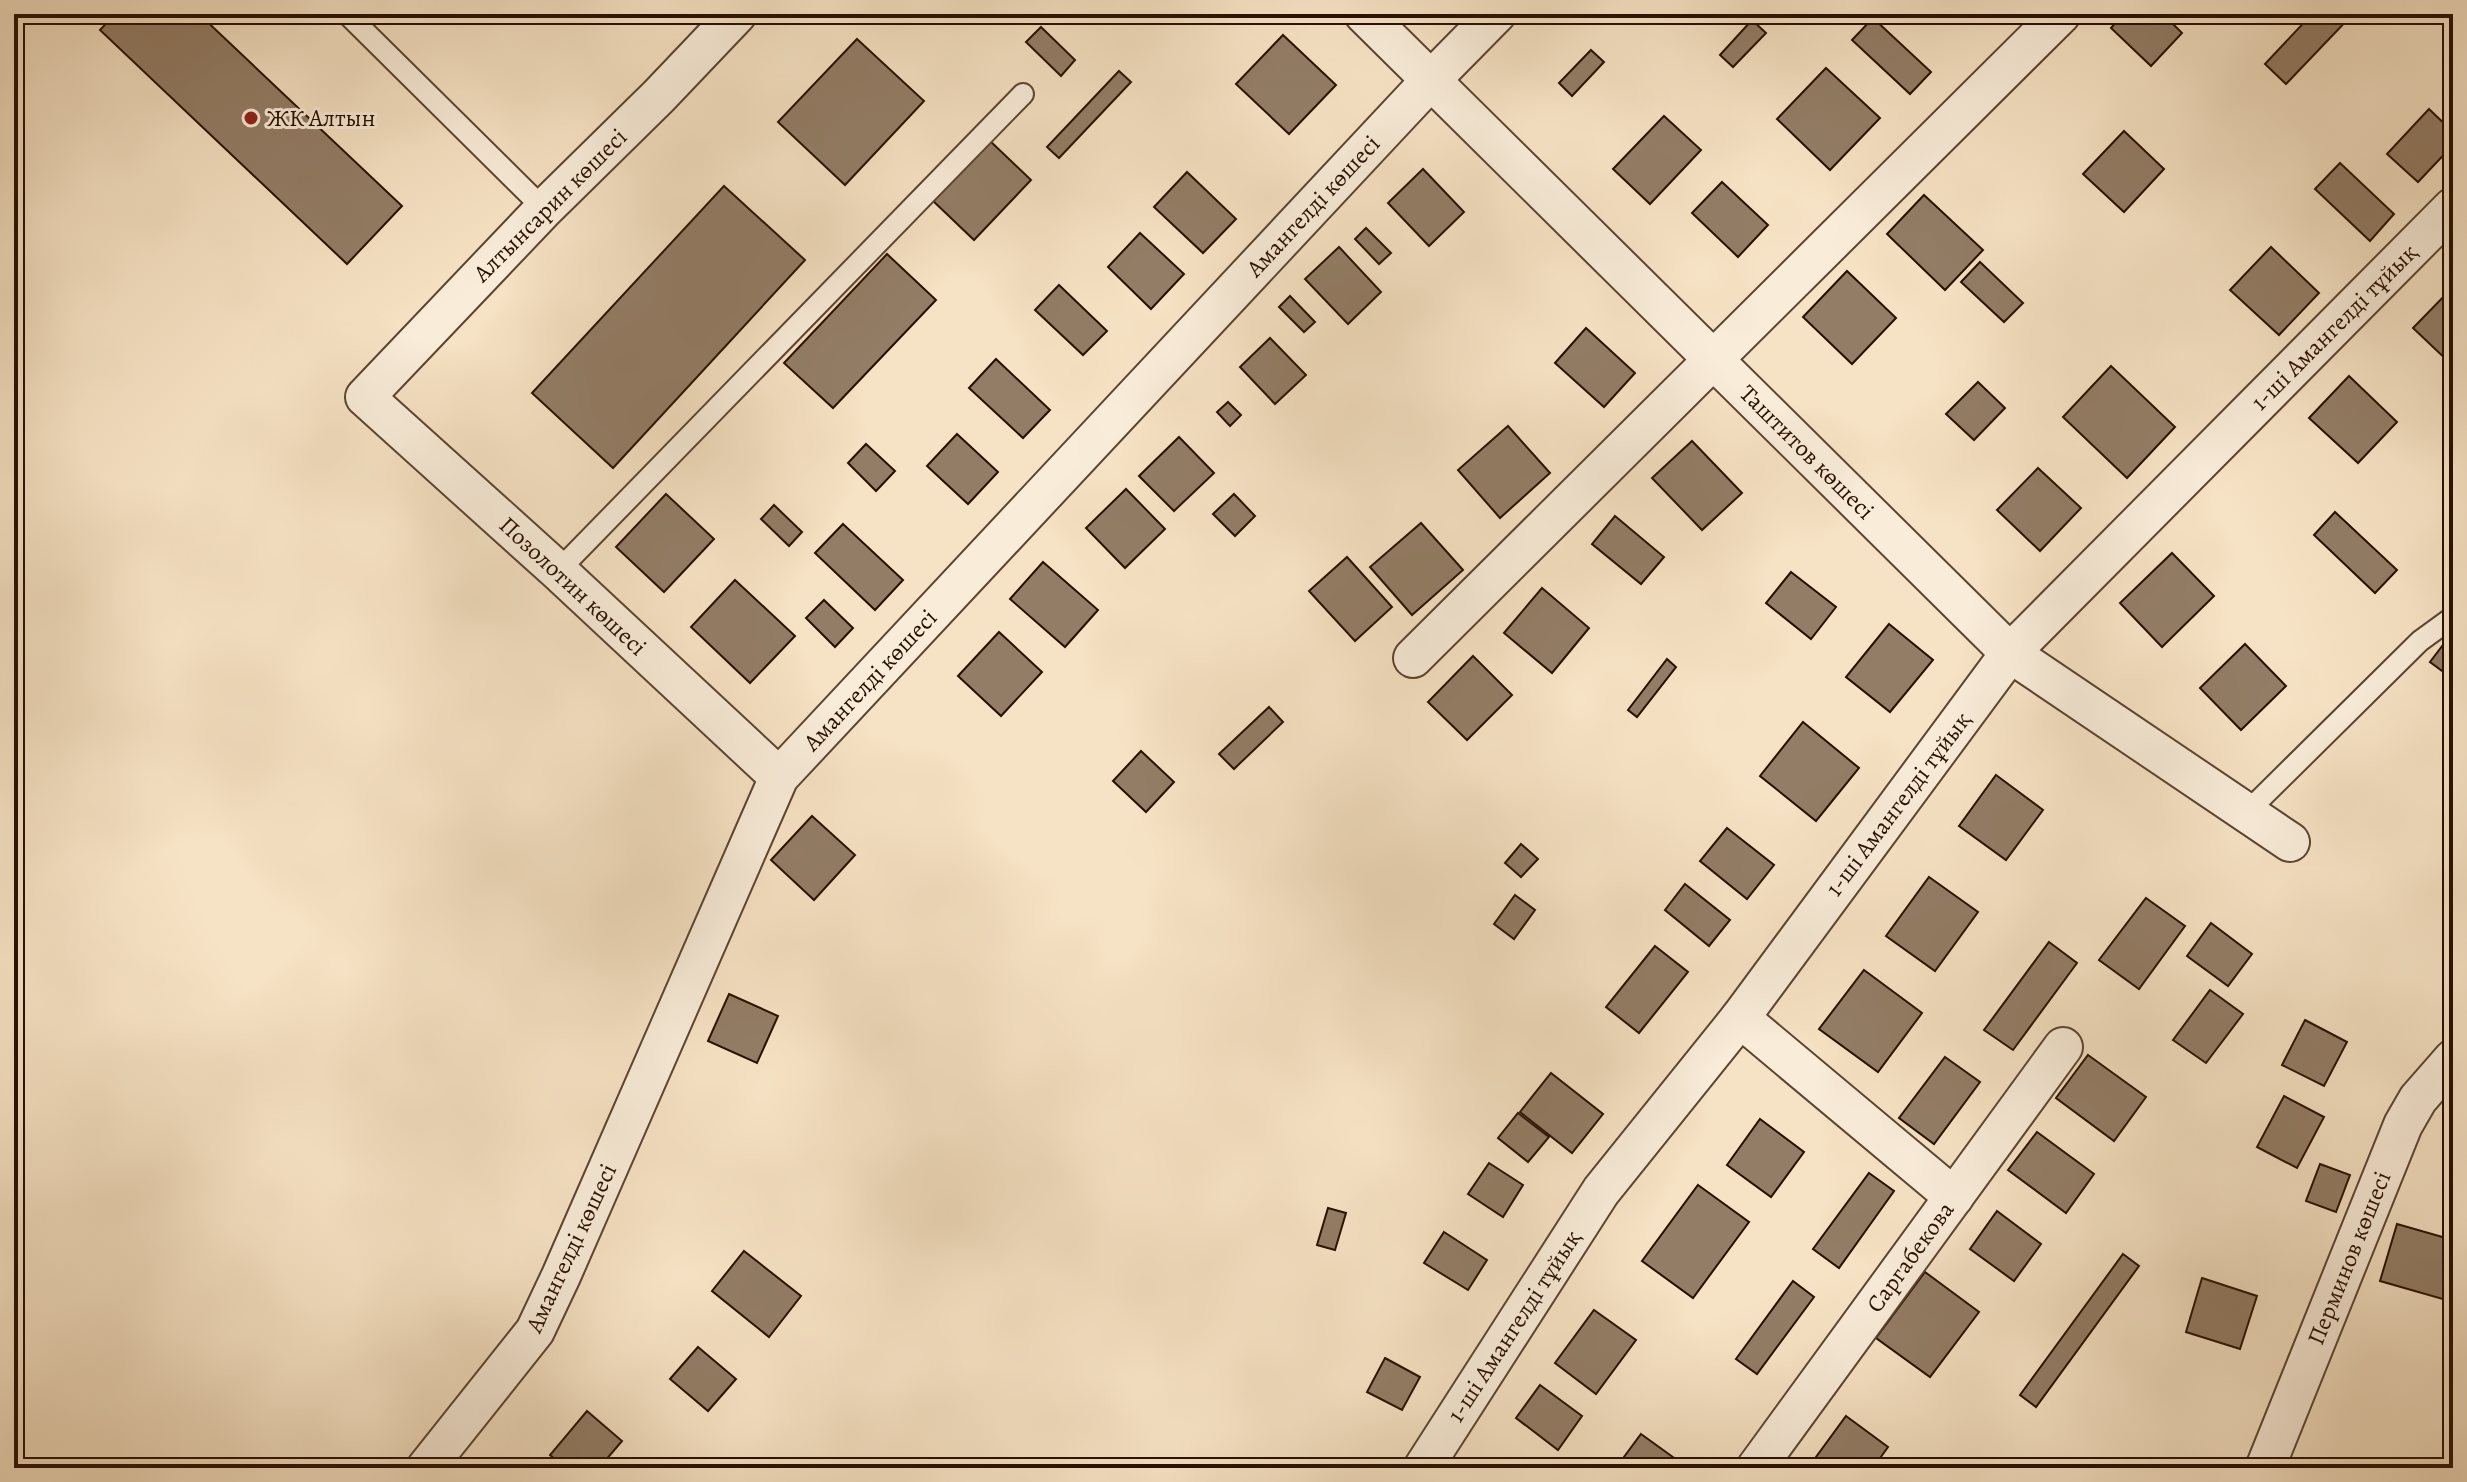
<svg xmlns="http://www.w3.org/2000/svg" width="2467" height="1482" viewBox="0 0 2467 1482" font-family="Alegreya,serif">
  <rect width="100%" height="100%" fill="#f6e2c4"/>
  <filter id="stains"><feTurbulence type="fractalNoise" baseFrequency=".0025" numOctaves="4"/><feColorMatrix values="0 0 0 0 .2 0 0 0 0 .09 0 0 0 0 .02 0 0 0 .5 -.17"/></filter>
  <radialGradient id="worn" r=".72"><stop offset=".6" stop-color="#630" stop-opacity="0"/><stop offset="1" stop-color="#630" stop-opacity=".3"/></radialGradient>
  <g fill="#937d66" stroke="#270f00" stroke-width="2">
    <polygon points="115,14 199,14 402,206 347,264 100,30"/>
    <polygon points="2123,14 2163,14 2182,33 2151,66 2111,28"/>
    <polygon points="2312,14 2353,14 2286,84 2265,64"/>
    <polygon points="1873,18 1931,72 1910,94 1852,40"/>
    <polygon points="1752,20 1766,33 1733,67 1720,55"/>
    <polygon points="1041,27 1075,60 1061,76 1026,42"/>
    <polygon points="1283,35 1336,85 1289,134 1236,84"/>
    <polygon points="857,39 924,101 845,185 778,122"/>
    <polygon points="1591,50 1604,62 1572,96 1559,83"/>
    <polygon points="1826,68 1880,118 1830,170 1777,119"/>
    <polygon points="1119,71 1131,82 1059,158 1047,147"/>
    <polygon points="2429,109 2453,132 2453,145 2418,182 2387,154"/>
    <polygon points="1664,116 1701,150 1650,204 1613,169"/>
    <polygon points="2124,131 2164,169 2124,212 2083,174"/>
    <polygon points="988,139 1031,180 974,240 931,199"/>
    <polygon points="2340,163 2394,214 2370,241 2315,189"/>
    <polygon points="1423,169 1464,212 1429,246 1388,203"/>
    <polygon points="1187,172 1236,219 1203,253 1154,207"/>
    <polygon points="1722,182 1768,225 1738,257 1692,213"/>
    <polygon points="724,186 805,260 613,468 532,393"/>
    <polygon points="1924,195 1983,250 1945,290 1887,234"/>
    <polygon points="1366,228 1391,253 1379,264 1355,239"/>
    <polygon points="1140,233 1184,274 1151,309 1108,267"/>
    <polygon points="1339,247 1381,292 1348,324 1305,279"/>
    <polygon points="2271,247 2319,293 2279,335 2230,290"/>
    <polygon points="887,254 936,300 833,408 784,363"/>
    <polygon points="1980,262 2023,303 2004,322 1961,282"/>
    <polygon points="1847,271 1896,318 1852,364 1803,317"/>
    <polygon points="1059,285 1107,331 1083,355 1035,310"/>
    <polygon points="2453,287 2453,366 2413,328"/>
    <polygon points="1290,296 1315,322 1304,332 1279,307"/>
    <polygon points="1586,328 1635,373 1604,407 1555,363"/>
    <polygon points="1270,338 1306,375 1275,404 1240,367"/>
    <polygon points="996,359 1050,410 1023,438 969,388"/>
    <polygon points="2111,366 2175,427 2127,478 2063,417"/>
    <polygon points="2349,376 2397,422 2358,463 2309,418"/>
    <polygon points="1978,382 2005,408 1974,440 1946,414"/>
    <polygon points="1228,402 1241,415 1230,426 1217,412"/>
    <polygon points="1508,426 1550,473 1500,518 1458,470"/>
    <polygon points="957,434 998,472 968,504 927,466"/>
    <polygon points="1179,437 1214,473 1174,511 1139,476"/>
    <polygon points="1692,441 1742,493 1702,530 1652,478"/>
    <polygon points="866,444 895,471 876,491 848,463"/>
    <polygon points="2038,468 2081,508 2040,551 1997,510"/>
    <polygon points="1126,489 1165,529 1125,568 1086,528"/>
    <polygon points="666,494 714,539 664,592 616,547"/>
    <polygon points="1234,494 1255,516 1235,536 1213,514"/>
    <polygon points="774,505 802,532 789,546 761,519"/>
    <polygon points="2335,512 2397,570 2375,593 2314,535"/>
    <polygon points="1615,516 1664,557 1641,584 1592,544"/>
    <polygon points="1421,523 1463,570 1412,615 1370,567"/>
    <polygon points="843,524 903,580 875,610 815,553"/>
    <polygon points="2172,553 2214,596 2162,647 2120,603"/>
    <polygon points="1347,557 1392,607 1355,641 1309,591"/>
    <polygon points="1043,562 1098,610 1065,647 1010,599"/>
    <polygon points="1791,572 1836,607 1811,639 1766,603"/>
    <polygon points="735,580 795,636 750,683 691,627"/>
    <polygon points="1542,588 1589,628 1552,673 1504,633"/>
    <polygon points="824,600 853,628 835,647 806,618"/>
    <polygon points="1889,624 1933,660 1890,712 1846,677"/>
    <polygon points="999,632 1042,672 1001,716 958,676"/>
    <polygon points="2452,633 2453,634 2453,679 2430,662"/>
    <polygon points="2245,644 2286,686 2241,730 2200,688"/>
    <polygon points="1473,656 1512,695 1467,740 1428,702"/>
    <polygon points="1667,659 1676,667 1637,717 1628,710"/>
    <polygon points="1269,707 1283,722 1234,769 1219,754"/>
    <polygon points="1803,722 1859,768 1816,821 1760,776"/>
    <polygon points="1141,751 1174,782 1146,812 1113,781"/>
    <polygon points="1996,775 2043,810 2006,860 1959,826"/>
    <polygon points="812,816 855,855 814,900 771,860"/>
    <polygon points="1727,828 1774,865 1747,899 1700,861"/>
    <polygon points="1521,844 1538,859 1521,877 1505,863"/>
    <polygon points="1929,877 1978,912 1935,971 1886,936"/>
    <polygon points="1685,884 1730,920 1709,946 1665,910"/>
    <polygon points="1515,895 1535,910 1514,939 1494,924"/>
    <polygon points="2146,898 2185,926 2139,989 2099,960"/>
    <polygon points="2211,923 2252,954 2228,986 2187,956"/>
    <polygon points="2049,942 2077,963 2013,1050 1984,1030"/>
    <polygon points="1655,946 1688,972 1639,1033 1606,1007"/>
    <polygon points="1864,970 1922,1013 1878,1072 1819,1029"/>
    <polygon points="2210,990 2243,1014 2206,1063 2173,1040"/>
    <polygon points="729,994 778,1016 757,1063 708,1041"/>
    <polygon points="2305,1020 2347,1042 2324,1086 2282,1065"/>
    <polygon points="2088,1055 2146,1097 2114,1141 2056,1098"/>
    <polygon points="1945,1057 1980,1082 1934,1144 1899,1118"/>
    <polygon points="1551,1073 1603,1114 1572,1153 1520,1112"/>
    <polygon points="2284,1096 2324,1117 2297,1168 2257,1147"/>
    <polygon points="1518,1113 1549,1137 1528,1162 1498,1138"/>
    <polygon points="1760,1119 1804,1152 1771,1197 1727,1165"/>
    <polygon points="2037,1132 2094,1174 2066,1213 2008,1170"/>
    <polygon points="1489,1163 1523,1185 1503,1217 1468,1194"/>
    <polygon points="2320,1164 2350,1175 2336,1212 2306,1201"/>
    <polygon points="1869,1173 1894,1191 1839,1268 1813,1249"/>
    <polygon points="1698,1185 1749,1222 1693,1298 1642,1261"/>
    <polygon points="1328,1208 1346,1213 1335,1250 1317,1245"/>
    <polygon points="1997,1211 2041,1244 2014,1281 1970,1249"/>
    <polygon points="2397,1224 2453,1240 2453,1302 2380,1281"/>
    <polygon points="1444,1232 1487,1260 1468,1290 1424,1263"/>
    <polygon points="744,1251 801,1296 769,1337 712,1291"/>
    <polygon points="2123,1254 2139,1266 2036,1407 2020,1395"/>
    <polygon points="1925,1272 1979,1312 1930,1377 1876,1338"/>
    <polygon points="2202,1278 2257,1296 2240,1349 2186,1332"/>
    <polygon points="1793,1281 1814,1297 1757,1374 1736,1359"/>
    <polygon points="1594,1310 1636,1340 1596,1394 1555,1363"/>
    <polygon points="698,1347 736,1379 708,1411 670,1379"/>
    <polygon points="1385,1358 1420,1377 1402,1410 1367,1392"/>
    <polygon points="1540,1385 1582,1416 1558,1450 1516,1418"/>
    <polygon points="587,1411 622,1441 599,1468 566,1468 550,1455"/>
    <polygon points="1846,1416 1888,1447 1873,1468 1808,1468"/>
    <polygon points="1641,1434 1688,1468 1630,1468 1621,1461"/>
  </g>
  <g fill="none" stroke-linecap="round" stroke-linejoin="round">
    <defs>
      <g id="service">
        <polyline points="347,14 544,209"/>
        <polyline points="558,571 1023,94"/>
        <polyline points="2247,812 2420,641 2453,617"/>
      </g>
      <g id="minor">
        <polyline points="737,14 659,96 544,209 365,397 558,571 779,777"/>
        <polyline points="1364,14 2010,653 2290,842"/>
        <polyline points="1413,658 2061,14"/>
        <polyline points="1740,1018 1954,1197"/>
        <polyline points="426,1468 535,1331 561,1276 779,777 1431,80 1496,14"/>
        <polyline points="1423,1468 1601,1191 1740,1018 2010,653 2453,207"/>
        <polyline points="1756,1468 2063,1047"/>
        <polyline points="2265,1468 2403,1125 2418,1099 2453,1059"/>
      </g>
    </defs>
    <use href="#service" stroke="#5b4431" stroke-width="24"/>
    <use href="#minor" stroke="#5b4431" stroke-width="42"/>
    <use href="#service" stroke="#f9ecd9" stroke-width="20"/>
    <use href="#minor" stroke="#f9ecd9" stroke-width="38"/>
  </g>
  <circle fill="#8f2418" stroke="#f9ecd9" stroke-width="3" cx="251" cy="118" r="8"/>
  <g text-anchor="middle" stroke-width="6" stroke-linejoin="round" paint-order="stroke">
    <g font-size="24" fill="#270f00" stroke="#f9ecd9" text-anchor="start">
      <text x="267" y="126">ЖК Алтын</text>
    </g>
    <g font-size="24" fill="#270f00" stroke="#f9ecd9">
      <text transform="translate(550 205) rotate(-45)" y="8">Алтынсарин көшесі</text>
      <text transform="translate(1313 206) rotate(-47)" y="8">Амангелді көшесі</text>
      <text transform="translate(2334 327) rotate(-45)" y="8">1-ші Амангелді тұйық</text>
      <text transform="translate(1807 452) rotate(45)" y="8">Таштитов көшесі</text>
      <text transform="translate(573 586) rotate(43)" y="8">Позолотин көшесі</text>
      <text transform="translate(870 680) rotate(-47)" y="8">Амангелді көшесі</text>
      <text transform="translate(1898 804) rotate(-53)" y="8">1-ші Амангелді тұйық</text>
      <text transform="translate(571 1248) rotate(-65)" y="8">Амангелді көшесі</text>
      <text transform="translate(1910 1257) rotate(-54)" y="8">Саргабекова</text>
      <text transform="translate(2349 1258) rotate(-68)" y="8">Перминов көшесі</text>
      <text transform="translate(1514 1326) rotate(-57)" y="8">1-ші Амангелді тұйық</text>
    </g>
  </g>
  <rect width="2467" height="1482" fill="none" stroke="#f6e2c4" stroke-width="48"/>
  <rect x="16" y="16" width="2435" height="1450" fill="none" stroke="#270f00" stroke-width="4"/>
  <rect x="24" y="24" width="2419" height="1434" fill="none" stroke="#270f00" stroke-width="2"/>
  <rect width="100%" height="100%" filter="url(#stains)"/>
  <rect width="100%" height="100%" fill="url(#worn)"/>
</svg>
